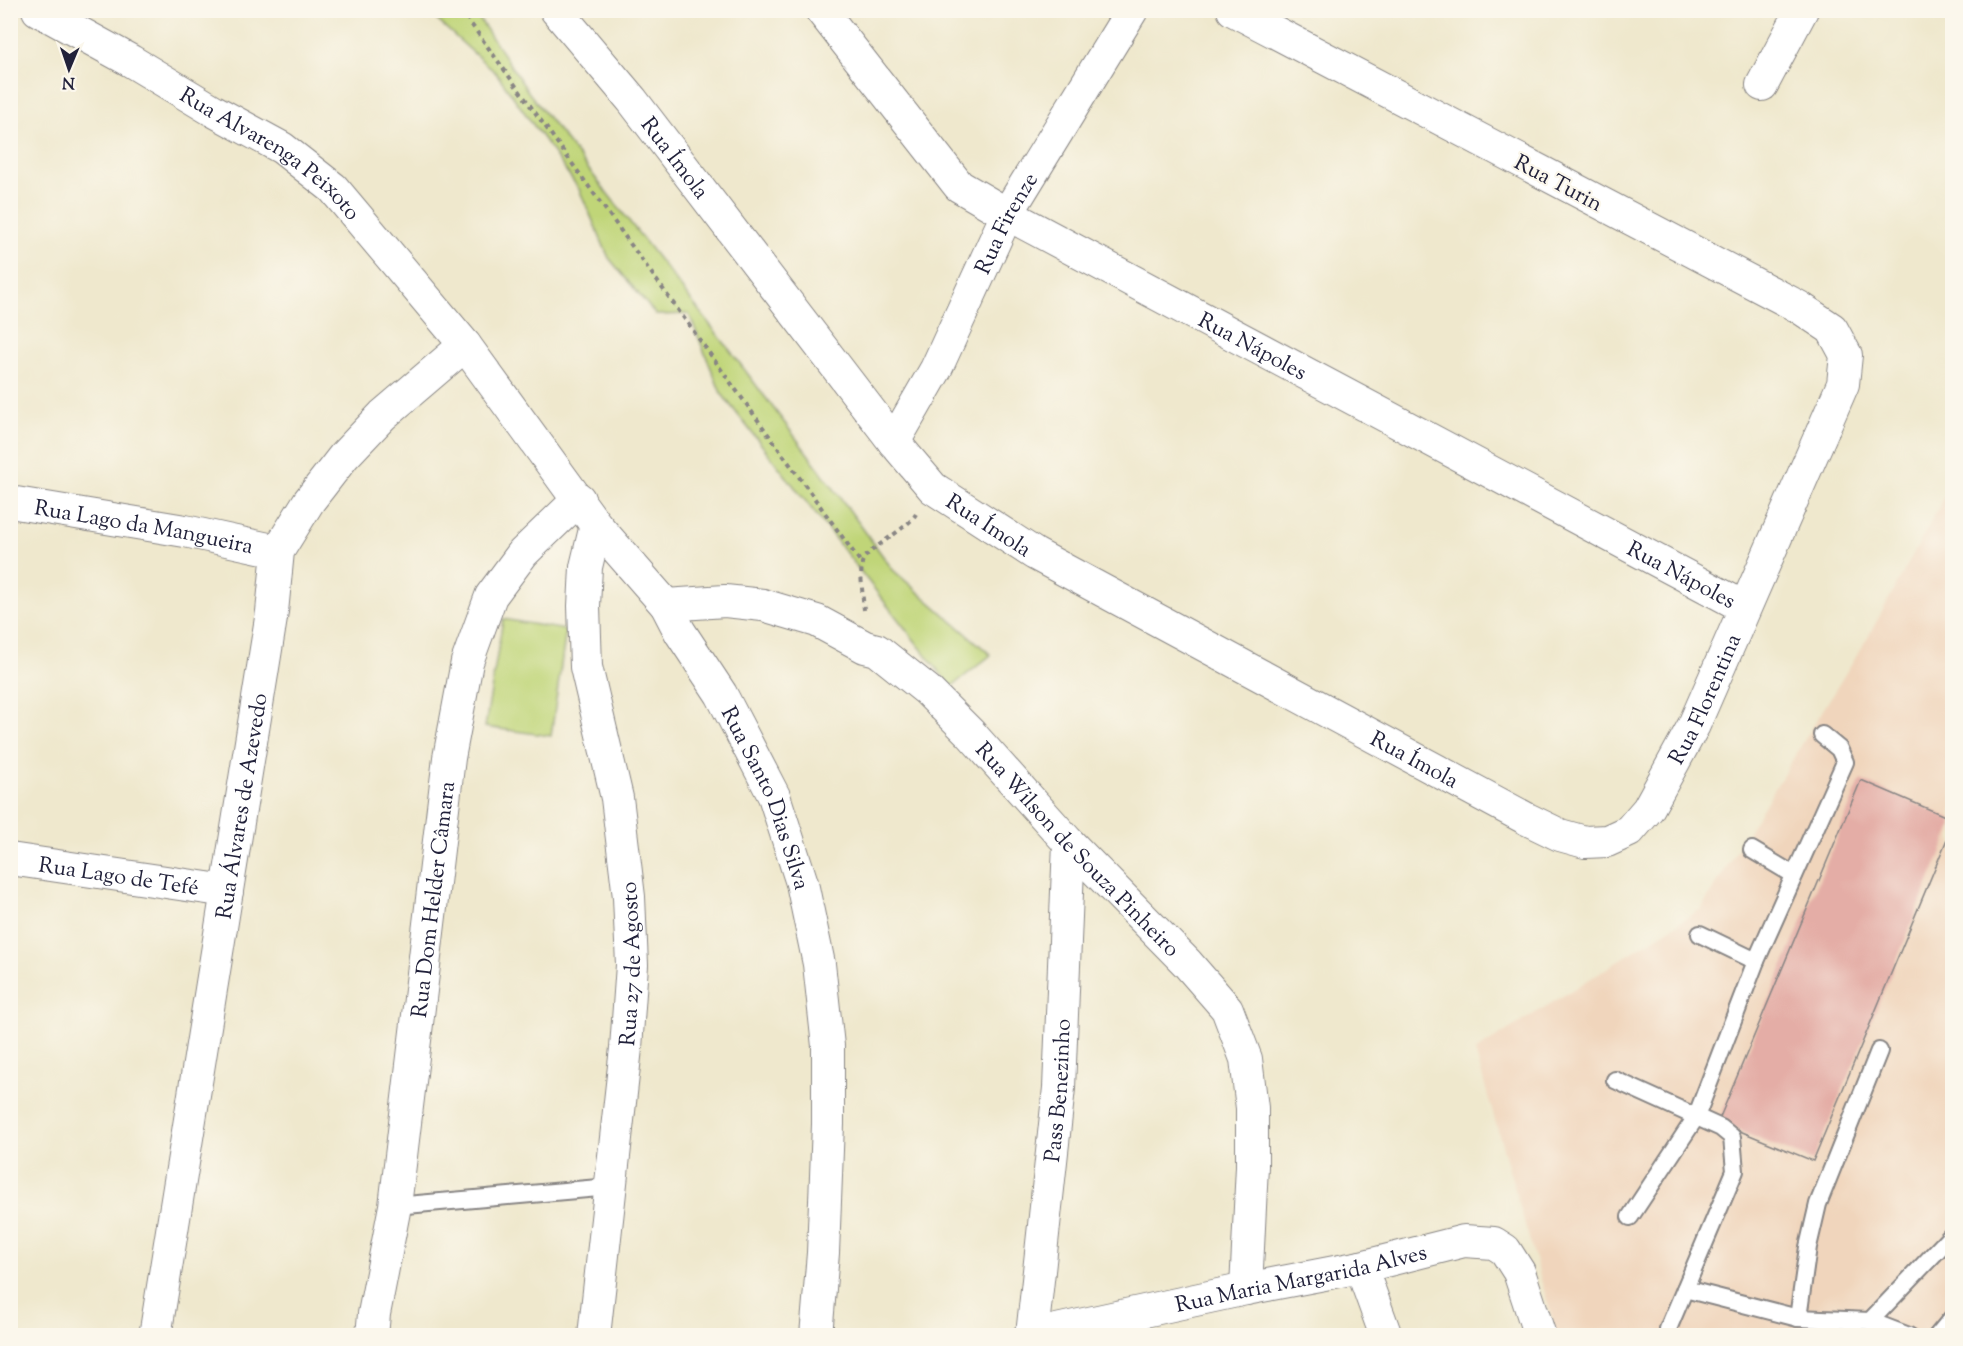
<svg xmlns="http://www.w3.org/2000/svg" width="1963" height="1346" viewBox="0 0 1963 1346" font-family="'Sorts Mill Goudy',serif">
  <rect width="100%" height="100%" fill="#fbf7ec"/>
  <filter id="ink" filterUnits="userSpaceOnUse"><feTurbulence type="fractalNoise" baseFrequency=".0167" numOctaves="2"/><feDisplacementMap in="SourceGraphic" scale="12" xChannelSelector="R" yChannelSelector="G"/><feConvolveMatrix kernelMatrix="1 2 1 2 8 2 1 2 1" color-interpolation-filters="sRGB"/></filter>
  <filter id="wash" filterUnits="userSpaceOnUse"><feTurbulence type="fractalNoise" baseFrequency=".008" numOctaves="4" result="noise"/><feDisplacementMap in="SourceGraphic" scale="24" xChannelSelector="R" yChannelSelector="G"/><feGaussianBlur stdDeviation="1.35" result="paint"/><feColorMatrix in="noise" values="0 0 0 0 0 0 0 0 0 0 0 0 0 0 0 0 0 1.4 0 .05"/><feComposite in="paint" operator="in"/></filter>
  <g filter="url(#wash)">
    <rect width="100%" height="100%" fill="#efe8cd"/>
    <polygon fill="#f0d5bc" points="1952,483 1952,1335 1557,1335 1475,1051 1701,909 1872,630"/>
    <g fill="#c0d578" stroke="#717c5a" stroke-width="1.5">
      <polygon points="427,11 474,11 529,93 729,349 829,482 893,570 991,655 951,687 721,393 689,314 656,315 609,258 579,189 497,74"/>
      <polygon points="503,619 566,630 551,736 485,727"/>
    </g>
    <g id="blocks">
      <polygon fill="#e4ada6" points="1861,780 1952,819 1952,827 1813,1161 1718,1122"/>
    </g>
  </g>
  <g filter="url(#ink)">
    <use href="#blocks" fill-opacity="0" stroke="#888584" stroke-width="1.5"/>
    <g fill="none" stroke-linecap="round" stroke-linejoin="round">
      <defs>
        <g id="service">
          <polyline points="1752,850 1794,875"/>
          <polyline points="1700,934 1756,961"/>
          <polyline points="1615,1080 1721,1128 1732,1137 1735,1171 1668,1329"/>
          <polyline points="395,1206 610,1187"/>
          <polyline points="1630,1217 1696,1117 1756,961 1845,762 1839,749 1822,735"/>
          <polyline points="1685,1289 1798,1318 1870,1321 1909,1336"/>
          <polyline points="1798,1318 1808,1247 1818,1204 1879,1051"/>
          <polyline points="1870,1321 1952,1235"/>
          <polyline points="1937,1336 1952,1318"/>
        </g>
        <g id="minor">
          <path id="s1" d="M38,10L131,61L214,111L282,148L333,188L465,345L596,525L666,605L680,632L721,694L774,796L802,883L819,964L828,1046V1124L823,1253L816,1336"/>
          <path id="s2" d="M556,10L632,100L894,442L933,488L1035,554L1527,819L1560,835L1585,842L1607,841L1629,831L1648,809L1694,725L1843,384L1846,355L1832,329L1799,307L1233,10"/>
          <path id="s3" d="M821,10L959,186L1007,214L1744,607"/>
          <polyline points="1762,85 1802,10"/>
          <path id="s4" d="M894,442L936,369L1007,214L1132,10"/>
          <path id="s5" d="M10,502L185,531L278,551"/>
          <path id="s6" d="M666,605L725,601L763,605L817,621L865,647L877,650L927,690L971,734L1069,843L1187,963L1227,1009L1246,1059L1252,1108V1166L1246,1289"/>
          <path id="s7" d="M10,859L227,891"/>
          <polyline points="1361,1267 1386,1336"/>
          <path id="s8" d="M1032,1335L1059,1088L1069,843"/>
          <path id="s9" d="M155,1336L272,612L278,551L309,501L344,456L383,415L465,345"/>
          <path id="s10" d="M372,1336L374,1314L395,1206L449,758L467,662L491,596L523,553L579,499"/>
          <path id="s11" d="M594,1336L626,1048L632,965L629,897L617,798L586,667L584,606L586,567L596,525"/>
          <path id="s12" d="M1029,1336L1246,1289L1361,1267L1464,1241L1494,1243L1505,1250L1519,1272L1540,1336"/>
        </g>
      </defs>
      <use href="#service" stroke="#888584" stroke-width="20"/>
      <use href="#minor" stroke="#888584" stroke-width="34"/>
      <g stroke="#888584" stroke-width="4" stroke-dasharray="4.5 4.5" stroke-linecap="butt">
        <polyline points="461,10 862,564"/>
        <path d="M864,610C863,597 860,576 862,563C865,549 906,531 916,514"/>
      </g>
      <use href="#service" stroke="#fff" stroke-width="16"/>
      <use href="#minor" stroke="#fff" stroke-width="32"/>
    </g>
  </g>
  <g text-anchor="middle" stroke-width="4.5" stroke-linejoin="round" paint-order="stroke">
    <g font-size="22" fill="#22223b" stroke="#fbf7ec">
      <text dy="8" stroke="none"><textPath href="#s1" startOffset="274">Rua Alvarenga Peixoto</textPath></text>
      <text dy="8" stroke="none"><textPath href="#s2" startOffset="190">Rua Ímola</textPath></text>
      <text transform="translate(1559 182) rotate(28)" y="8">Rua Turin</text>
      <text dy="8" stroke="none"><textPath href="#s4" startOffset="246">Rua Firenze</textPath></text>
      <text dy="8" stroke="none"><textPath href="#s3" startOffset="558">Rua Nápoles</textPath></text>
      <text dy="8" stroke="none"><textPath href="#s2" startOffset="676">Rua Ímola</textPath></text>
      <text dy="8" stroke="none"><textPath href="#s5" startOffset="136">Rua Lago da Mangueira</textPath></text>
      <text dy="8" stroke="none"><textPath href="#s3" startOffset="1044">Rua Nápoles</textPath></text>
      <text dy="8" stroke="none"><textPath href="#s2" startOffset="1551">Rua Florentina</textPath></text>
      <text dy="8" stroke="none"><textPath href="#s2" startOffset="1162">Rua Ímola</textPath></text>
      <text dy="8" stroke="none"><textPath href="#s1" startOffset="1098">Rua Santo Dias Silva</textPath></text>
      <text dy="8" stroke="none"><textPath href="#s9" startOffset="537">Rua Álvares de Azevedo</textPath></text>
      <text dy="8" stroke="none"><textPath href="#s6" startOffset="504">Rua Wilson de Souza Pinheiro</textPath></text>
      <text dy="8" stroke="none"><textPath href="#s7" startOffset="110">Rua Lago de Tefé</textPath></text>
      <text dy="8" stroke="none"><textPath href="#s10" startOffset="441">Rua Dom Helder Câmara</textPath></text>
      <text dy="8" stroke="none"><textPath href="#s11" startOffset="374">Rua 27 de Agosto</textPath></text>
      <text dy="8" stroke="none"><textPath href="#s8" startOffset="246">Pass Benezinho</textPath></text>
      <text dy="8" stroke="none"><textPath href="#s12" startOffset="278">Rua Maria Margarida Alves</textPath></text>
    </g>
  </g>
  <rect width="1963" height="1346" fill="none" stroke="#fbf7ec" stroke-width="36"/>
  <g transform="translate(69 69) rotate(182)" stroke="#fbf7ec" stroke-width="4.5" paint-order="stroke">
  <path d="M0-4.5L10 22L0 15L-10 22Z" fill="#22223b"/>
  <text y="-9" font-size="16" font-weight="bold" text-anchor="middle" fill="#22223b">N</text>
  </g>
</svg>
